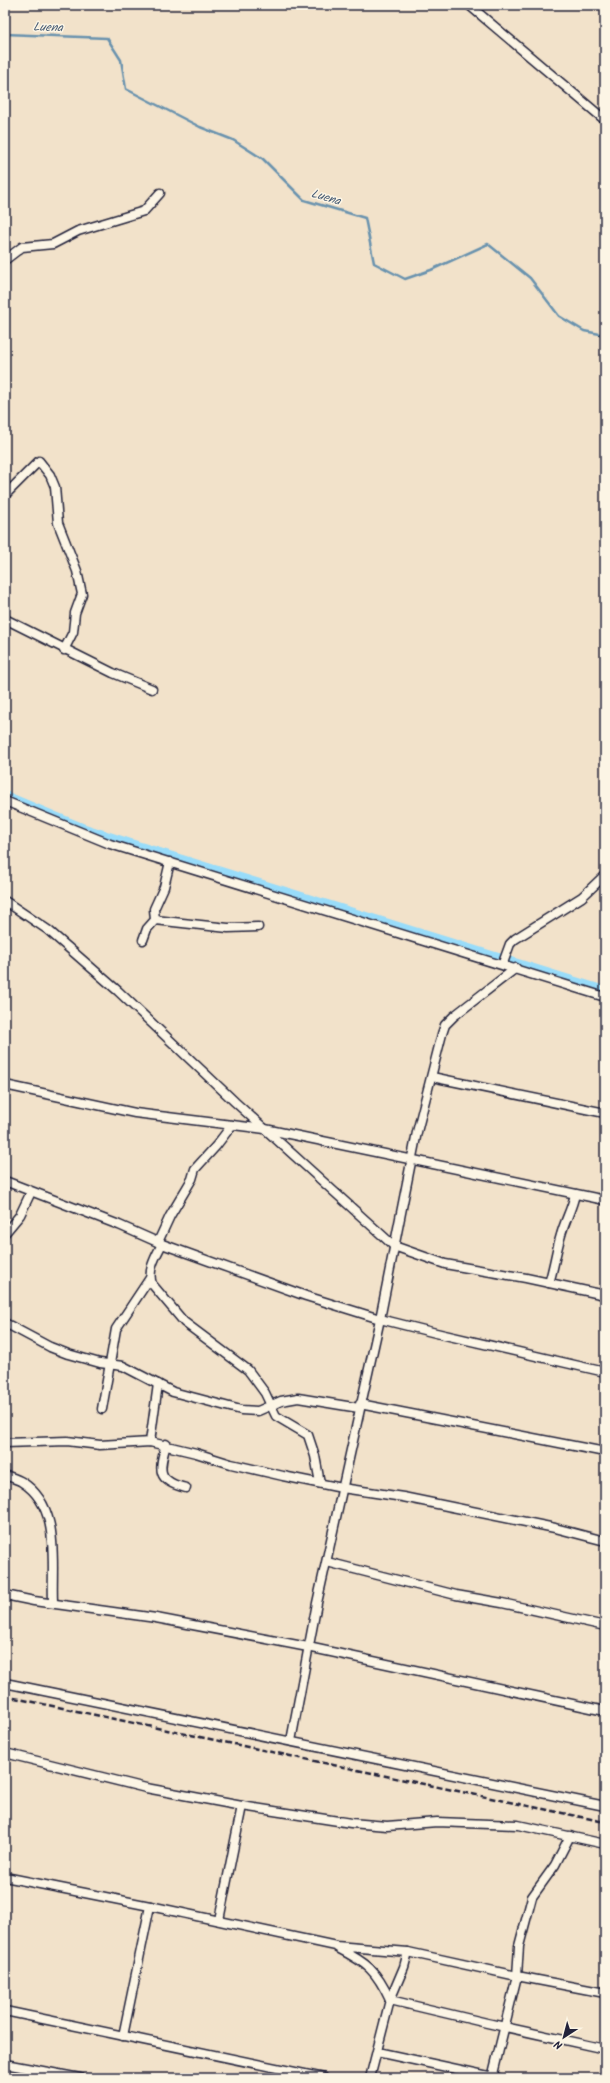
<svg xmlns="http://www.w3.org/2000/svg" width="610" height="2083" viewBox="0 0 610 2083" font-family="Kalam,sans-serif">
  <rect width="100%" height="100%" fill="#f2e2ca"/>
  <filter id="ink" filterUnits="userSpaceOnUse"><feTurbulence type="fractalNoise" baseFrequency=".025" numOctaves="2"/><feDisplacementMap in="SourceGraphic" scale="8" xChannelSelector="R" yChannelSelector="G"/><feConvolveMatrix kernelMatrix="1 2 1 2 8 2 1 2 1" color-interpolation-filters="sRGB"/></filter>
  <g filter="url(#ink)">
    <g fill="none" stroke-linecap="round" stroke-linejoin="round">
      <polyline stroke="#6992ae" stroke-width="2.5" points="5,34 107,38 121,60 126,89 200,127 233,140 263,159 304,200 365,218 374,263 405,279 431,270 488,244 530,278 559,316 584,331 605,335"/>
      <polyline stroke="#98dcfa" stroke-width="8" points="5,795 82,827 134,844 605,990"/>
      <defs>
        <g id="minor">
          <polyline points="469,5 605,120"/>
          <polyline points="5,260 22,247 53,244 78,231 144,211 160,193"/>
          <polyline points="5,495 39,461 50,475 55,487 58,523 77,571 82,594 75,613 73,632 64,650"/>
          <polyline points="5,619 113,673 152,689"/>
          <polyline points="5,801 110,844 605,997"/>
          <polyline points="5,901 48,930 118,991 235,1102 394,1246 445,1264 526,1278 605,1295"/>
          <polyline points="155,920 228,928 258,927"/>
          <polyline points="143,940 147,929 155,920 154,909 164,887 170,862"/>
          <polyline points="503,963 510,944 515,939 582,897 605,875"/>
          <polyline points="432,1077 605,1113"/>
          <polyline points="5,1085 135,1113 265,1129 605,1200"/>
          <polyline points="5,1181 119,1225 162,1244 306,1296 380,1319 436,1333 605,1372"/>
          <polyline points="5,1233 20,1215 31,1192"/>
          <polyline points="158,1242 170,1216 192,1179 195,1169 216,1146 232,1125"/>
          <path d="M162,1244C156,1256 147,1270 152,1284L184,1322L248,1370L265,1393L276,1416L308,1435L315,1456L320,1483"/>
          <path d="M549,1283C554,1267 556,1251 561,1235C565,1220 572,1209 575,1194"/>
          <polyline points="5,1323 50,1347 68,1354 100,1363 123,1366 173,1392 241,1410 258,1411 281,1401 298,1398 359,1408"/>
          <polyline points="360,1404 605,1452"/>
          <polyline points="102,1409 116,1329 150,1278"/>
          <polyline points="150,1442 158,1384"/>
          <polyline points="5,1443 67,1441 100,1445 150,1442 196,1453 231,1464 283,1476 342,1488 403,1497 555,1528 605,1541"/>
          <path d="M166,1444C159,1470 156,1481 186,1488"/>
          <path d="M5,1475C10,1477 17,1479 22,1482C62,1507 51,1563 53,1602"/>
          <polyline points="327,1562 456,1595 502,1603 605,1626"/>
          <polyline points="5,1595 34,1601 156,1618 308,1647 605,1711"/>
          <polyline points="5,1683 605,1806"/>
          <polyline points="291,1741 317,1603 380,1319 417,1132 442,1034 445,1025 454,1016 516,968"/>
          <polyline points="5,1753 146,1788 242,1806 351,1823 387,1826 437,1822 518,1825 605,1844"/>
          <polyline points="5,1877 150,1906 336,1946 408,1952 517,1976 605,1993"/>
          <polyline points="219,1920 242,1806"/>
          <path d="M338,1948C367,1963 376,1970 390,2000L370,2078"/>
          <polyline points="408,1952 404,1967 390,2000 487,2023 605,2049"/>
          <polyline points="5,2011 324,2078"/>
          <polyline points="123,2036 150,1906"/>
          <polyline points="377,2052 498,2078"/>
          <polyline points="5,2064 80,2078"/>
          <polyline points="492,2078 517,1976 519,1946 532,1897 555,1865 570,1836"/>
        </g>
      </defs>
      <use href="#minor" stroke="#22223b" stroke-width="11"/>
      <use href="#minor" stroke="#fcf5e5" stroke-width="8"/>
      <polyline stroke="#22223b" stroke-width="2.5" stroke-dasharray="6 3" stroke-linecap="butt" points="5,1696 605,1822"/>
    </g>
  </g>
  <g text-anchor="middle" stroke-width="3" stroke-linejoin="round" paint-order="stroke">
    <g font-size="12" font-style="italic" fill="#455a74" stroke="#fcf5e5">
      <text transform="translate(48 27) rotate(2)" y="4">Luena</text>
      <text transform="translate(326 197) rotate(16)" y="4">Luena</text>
    </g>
  </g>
  <rect width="610" height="2083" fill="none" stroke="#fcf5e5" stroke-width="20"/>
  <rect x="10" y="10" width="590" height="2063" fill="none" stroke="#22223b" stroke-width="1.5" filter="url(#ink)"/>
  <g transform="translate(564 2037) rotate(216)" stroke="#fcf5e5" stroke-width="3" paint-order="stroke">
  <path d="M0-3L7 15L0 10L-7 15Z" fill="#22223b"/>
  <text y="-6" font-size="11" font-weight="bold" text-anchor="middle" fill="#22223b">N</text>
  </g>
</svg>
